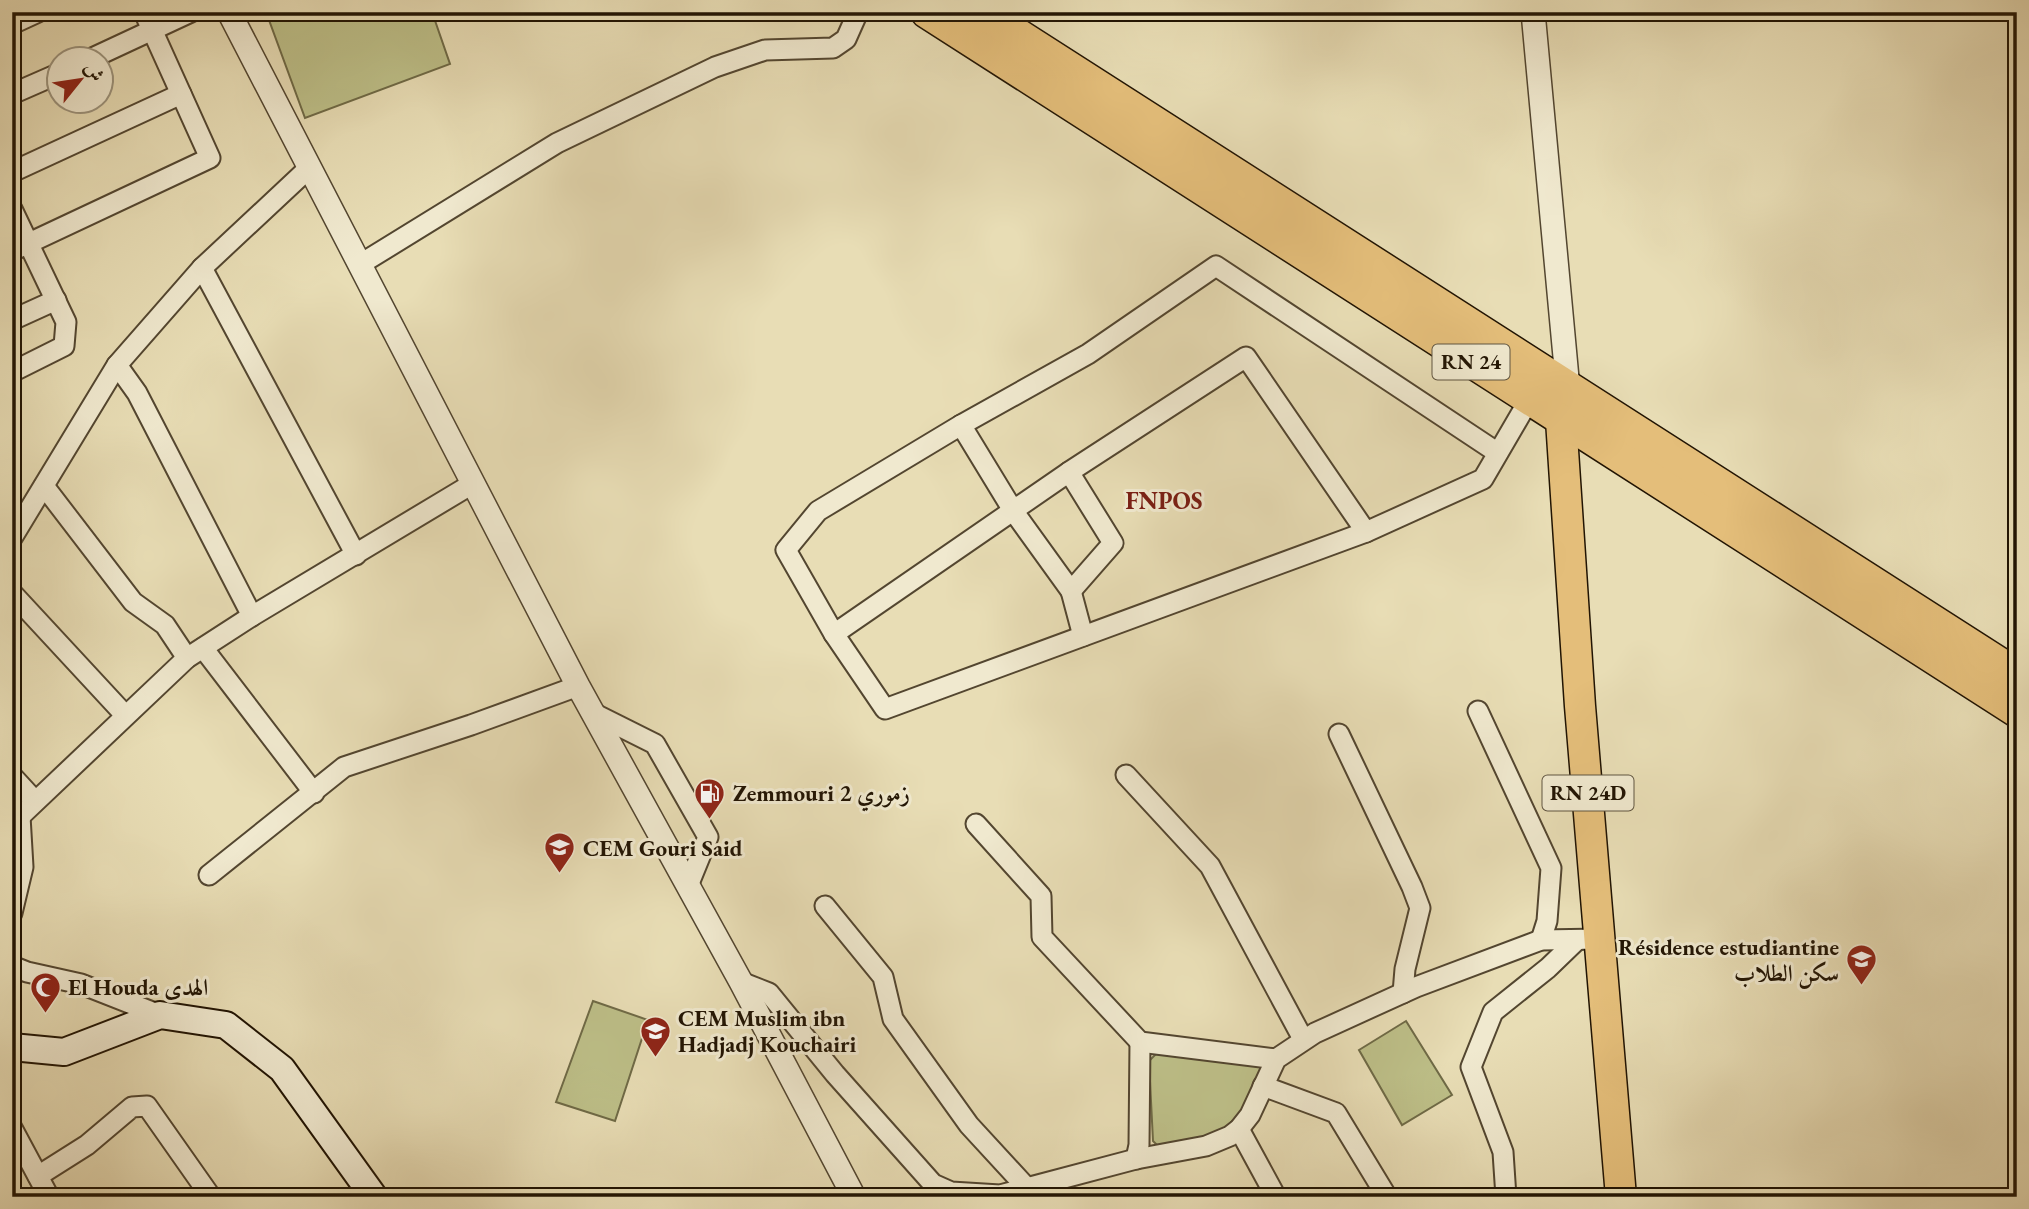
<svg xmlns="http://www.w3.org/2000/svg" width="2029" height="1209" viewBox="0 0 2029 1209" font-family="'EB Garamond',Amiri,serif">
  <rect width="100%" height="100%" fill="#e8ddb5"/>
  <filter id="stains"><feTurbulence type="fractalNoise" baseFrequency=".00286" numOctaves="4"/><feColorMatrix values="0 0 0 0 .2 0 0 0 0 .09 0 0 0 0 .02 0 0 0 .5 -.17"/></filter>
  <radialGradient id="worn" r=".72"><stop offset=".6" stop-color="#630" stop-opacity="0"/><stop offset="1" stop-color="#630" stop-opacity=".3"/></radialGradient>
  <g fill="#bdbf88" stroke="#6f6a46" stroke-width="2">
    <polygon points="291,12 432,12 450,64 305,118 269,20"/>
    <polygon points="593,1001 648,1020 615,1121 556,1102"/>
    <polygon points="1406,1021 1452,1095 1402,1125 1359,1050"/>
    <polygon points="1156,1054 1251,1062 1261,1064 1262,1072 1238,1118 1219,1133 1159,1147 1153,1141 1149,1061"/>
  </g>
  <g fill="none" stroke-linecap="round" stroke-linejoin="round">
    <defs>
      <g id="minor">
        <polyline points="12,24 38,12"/>
        <polyline points="88,60 191,12"/>
        <polyline points="12,94 60,73"/>
        <polyline points="12,172 181,94"/>
        <polyline points="12,209 66,322 64,346 12,372"/>
        <polyline points="12,251 210,158 144,12"/>
        <polyline points="359,265 557,143 715,67 765,50 833,48 846,39 858,12"/>
        <polyline points="202,268 309,168"/>
        <polyline points="12,320 56,300"/>
        <polyline points="117,365 137,393 252,616"/>
        <polyline points="1498,453 1216,266 1088,354 961,425 1014,512 1071,591 1113,543 1069,472 1246,357 1366,532 1483,479 1529,400"/>
        <polyline points="1069,472 834,634 885,709 1366,532"/>
        <polyline points="44,486 133,602 165,625 187,658"/>
        <polyline points="12,538 117,365 202,268 356,555"/>
        <polyline points="1071,591 1083,636"/>
        <polyline points="12,593 125,715"/>
        <polyline points="834,634 786,550 818,511 961,425"/>
        <polyline points="203,648 314,793"/>
        <polyline points="1478,711 1551,868 1547,921 1541,940"/>
        <polyline points="593,713 655,744 708,837 688,886"/>
        <polyline points="1339,734 1412,887 1420,908 1405,969 1403,993"/>
        <polyline points="1126,775 1210,866 1303,1039"/>
        <polyline points="12,776 35,801"/>
        <polyline points="12,824 187,658 252,616 472,484"/>
        <polyline points="976,824 1041,896 1042,937 1140,1042 1276,1059"/>
        <polyline points="209,875 344,767 471,725 578,686"/>
        <polyline points="825,906 883,977 893,1019 969,1125 1027,1188"/>
        <polyline points="12,913 23,867 20,816"/>
        <polyline points="12,966 27,972 81,984 160,1015"/>
        <polyline points="741,982 769,993 835,1074 933,1184 951,1192 1000,1195 1136,1159 1206,1146 1230,1136 1239,1129 1250,1115 1276,1059 1315,1033 1416,987 1541,940 1600,939"/>
        <polyline points="1263,1086 1336,1113 1387,1197"/>
        <polyline points="12,1128 49,1197"/>
        <polyline points="1239,1129 1276,1197"/>
        <polyline points="1136,1159 1139,1145 1140,1042"/>
        <polyline points="38,1176 87,1145 132,1107 147,1106 211,1197"/>
        <polyline points="1506,1197 1503,1152 1471,1067 1493,1012 1548,968 1577,940"/>
      </g>
      <g id="tertiary">
        <polyline points="229,12 578,686 741,982 854,1197"/>
        <polyline points="1533,12 1568,389"/>
      </g>
      <polyline id="secondary" points="12,1047 64,1052 160,1015 226,1025 282,1069 374,1197"/>
      <polyline id="primary" points="1566,399 1561,420 1580,706 1621,1197"/>
      <g id="trunk">
        <polyline points="927,12 2017,711"/>
        <polyline points="982,12 2017,675"/>
      </g>
    </defs>
    <use href="#minor" stroke="#534630" stroke-width="23"/>
    <use href="#tertiary" stroke="#534630" stroke-width="26"/>
    <use href="#secondary" stroke="#211403" stroke-width="30"/>
    <use href="#primary" stroke="#211403" stroke-width="33"/>
    <use href="#trunk" stroke="#211403" stroke-width="35"/>
    <use href="#minor" stroke="#f0e9cf" stroke-width="19"/>
    <use href="#tertiary" stroke="#f0e9cf" stroke-width="23"/>
    <use href="#secondary" stroke="#f0e9cf" stroke-width="26"/>
    <use href="#primary" stroke="#e4be7a" stroke-width="30"/>
    <use href="#trunk" stroke="#e4be7a" stroke-width="32"/>
  </g>
  <defs>
    <symbol id="fuel-pin" viewBox="-11 -11 22 30"><path d="M0 17L-7.5 6A9.5 9.5 0 1 1 7.5 6Z" fill="#8f2418" stroke="#f0e9cf"/><path d="M-5.5-6h7V0h2V4h1.3V-2.5L3-4.5l.8-.8L6-3V5H2.5V1h-1V6h-7ZM-4.2-4.7v3.2H.2V-4.7Z" fill="#fff"/></symbol>
    <symbol id="school-pin" viewBox="-11 -11 22 30"><path d="M0 17L-7.5 6A9.5 9.5 0 1 1 7.5 6Z" fill="#8f2418" stroke="#f0e9cf"/><path d="M0-5L7-2L0 1L-7-2ZM-4 1L0 2.5L4 1V4Q0 6-4 4Z" fill="#fff"/></symbol>
    <symbol id="mosque-pin" viewBox="-11 -11 22 30"><path d="M0 17L-7.5 6A9.5 9.5 0 1 1 7.5 6Z" fill="#8f2418" stroke="#f0e9cf"/><path d="M3.5-4.9A6 6 0 1 0 3.5 4.9A5 5 0 1 1 3.5-4.9Z" fill="#fff"/></symbol>
  </defs>
  <g fill-rule="evenodd">
    <use href="#fuel-pin" x="692" y="776" width="35" height="47"/>
    <use href="#school-pin" x="542" y="830" width="35" height="47"/>
    <use href="#school-pin" x="1844" y="942" width="35" height="47"/>
    <use href="#mosque-pin" x="28" y="970" width="35" height="47"/>
    <use href="#school-pin" x="638" y="1014" width="35" height="47"/>
  </g>
  <g text-anchor="middle" stroke-width="6" stroke-linejoin="round" paint-order="stroke">
    <g fill="#f0e9cf" stroke="#5f5440" stroke-width="2">
      <rect x="1432.5" y="344.5" width="77" height="35" rx="5"/>
      <rect x="1542.5" y="775.5" width="91" height="35" rx="5"/>
    </g>
    <g font-size="21" font-weight="bold" fill="#211403">
      <text x="1471" y="369">RN 24</text>
      <text x="1588" y="800">RN 24D</text>
    </g>
    <g font-size="23" font-weight="bold" fill="#211403" stroke="#f0e9cf" text-anchor="start">
      <text x="733" y="801">Zemmouri 2 زموري</text>
      <text x="583" y="856">CEM Gouri Said</text>
      <text x="1839" y="955" text-anchor="end">Résidence estudiantine<tspan x="1839" dy="26">سكن الطلاب</tspan></text>
      <text x="68" y="995">El Houda الهدى</text>
      <text x="678" y="1026">CEM Muslim ibn<tspan x="678" dy="26">Hadjadj Kouchairi</tspan></text>
    </g>
    <g font-size="24" font-weight="bold" fill="#7a1f14" stroke="#f0e9cf">
      <text x="1164" y="509">FNPOS</text>
    </g>
  </g>
  <rect width="2029" height="1209" fill="none" stroke="#e8ddb5" stroke-width="42"/>
  <rect x="14" y="14" width="2001" height="1181" fill="none" stroke="#211403" stroke-width="3.5"/>
  <rect x="21" y="21" width="1987" height="1167" fill="none" stroke="#211403" stroke-width="2"/>
  <g transform="translate(80 80) rotate(60)"><circle r="33" fill="#f0e9cf" stroke="#9d947d" stroke-width="2"/>
  <path d="M0-5L12 26L0 18L-12 26Z" fill="#8f2418"/>
  <text y="-10" font-size="19" font-weight="bold" text-anchor="middle" fill="#211403">ش</text>
  </g>
  <rect width="100%" height="100%" filter="url(#stains)"/>
  <rect width="100%" height="100%" fill="url(#worn)"/>
</svg>
